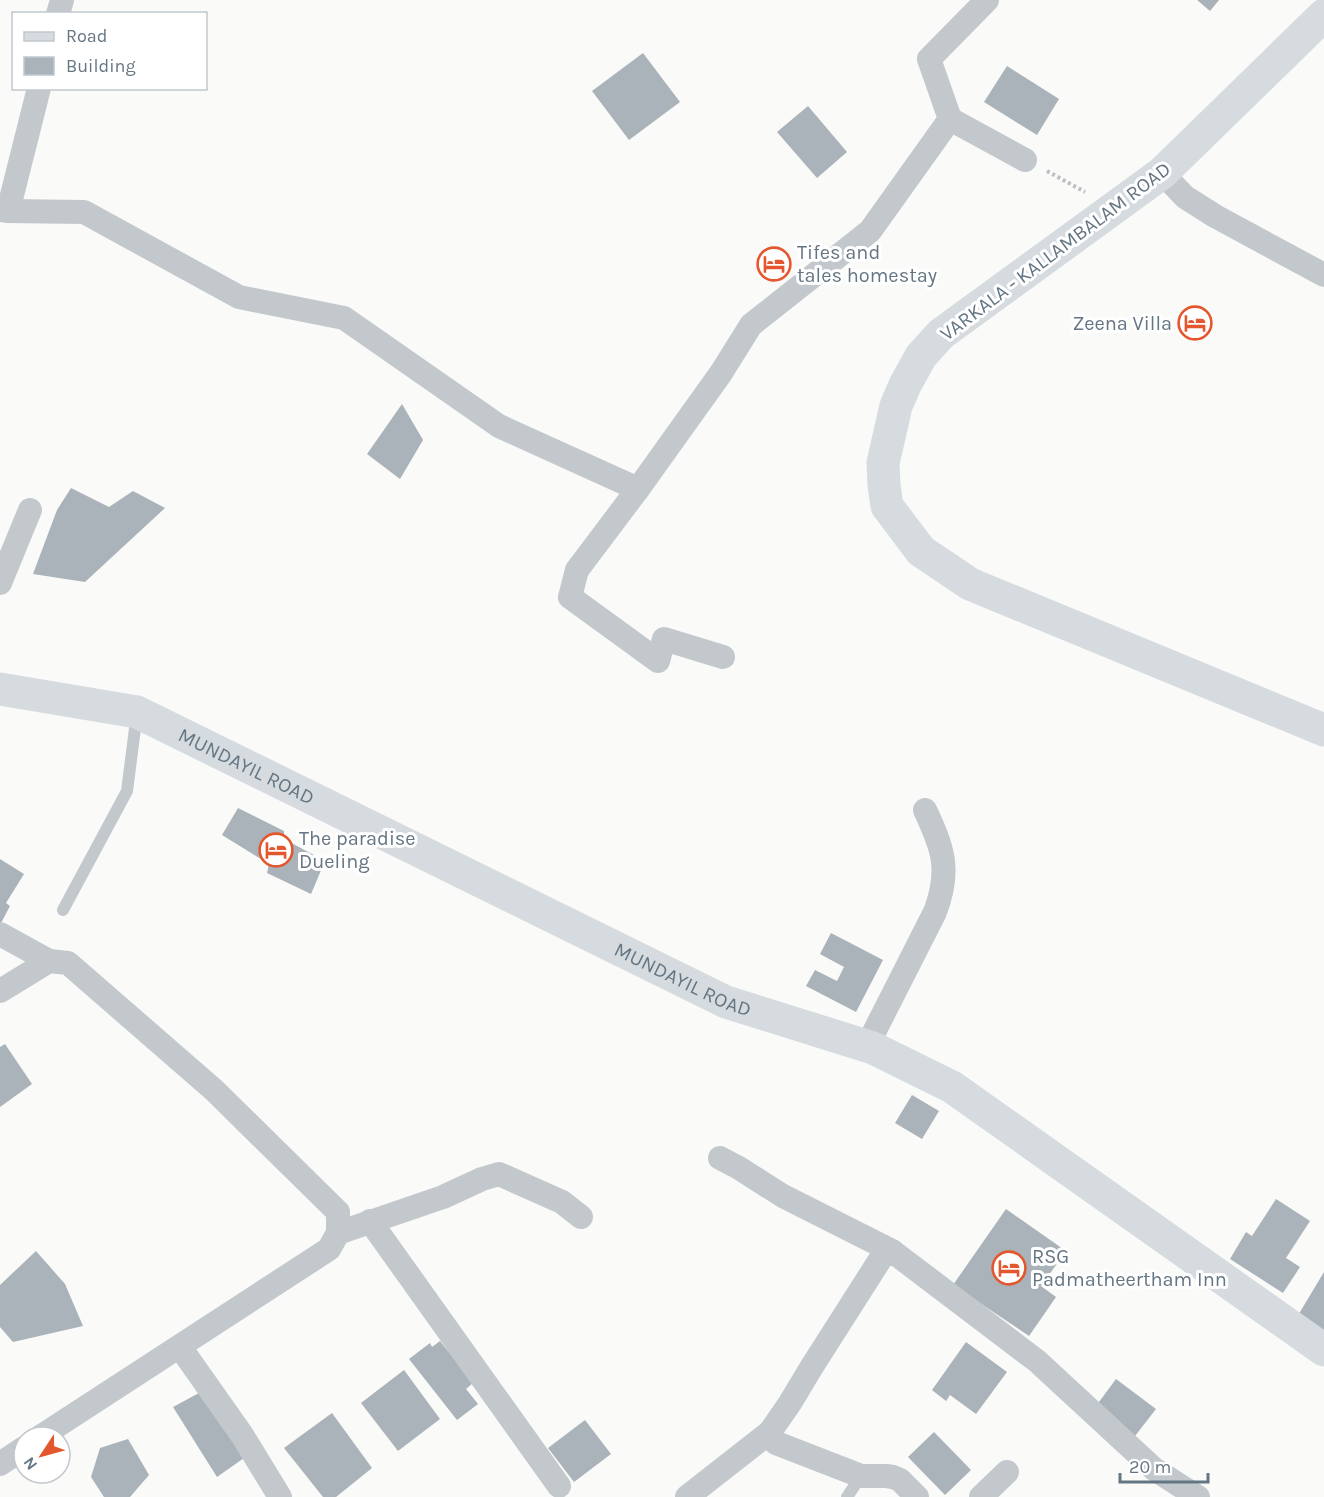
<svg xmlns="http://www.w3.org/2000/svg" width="1324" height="1497" viewBox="0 0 1324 1497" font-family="Karla,sans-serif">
  <rect width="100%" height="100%" fill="#fafaf8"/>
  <g fill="#aab3b9">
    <polygon points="1197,0 1219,0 1210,11"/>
    <polygon points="643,53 680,102 629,140 592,91"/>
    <polygon points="1007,66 1059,99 1037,135 984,102"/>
    <polygon points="808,106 847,152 817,178 777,132"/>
    <polygon points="402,404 423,440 400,479 367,454"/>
    <polygon points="71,488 109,507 133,491 165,508 85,582 33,574 57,510"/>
    <polygon points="238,808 284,831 284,839 325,861 311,894 267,873 269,864 222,835"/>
    <polygon points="0,859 24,874 6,903 10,906 0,925"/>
    <polygon points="831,933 883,960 856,1012 806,986 815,970 837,981 844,967 820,954"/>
    <polygon points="5,1044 32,1084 0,1107 0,1047"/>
    <polygon points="912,1095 939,1111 922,1139 895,1123"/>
    <polygon points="1276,1199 1310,1221 1286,1258 1300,1267 1283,1293 1230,1259 1246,1232 1252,1236"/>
    <polygon points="1006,1209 1066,1251 1041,1286 1056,1297 1029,1336 953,1285"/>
    <polygon points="36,1251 65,1284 83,1326 13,1342 0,1327 0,1285"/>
    <polygon points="1324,1272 1324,1334 1297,1317"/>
    <polygon points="440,1341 473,1383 466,1389 478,1404 457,1420 409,1359 430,1343 432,1347"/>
    <polygon points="966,1342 1007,1372 976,1414 950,1395 946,1401 932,1390"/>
    <polygon points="404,1370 440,1419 398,1451 361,1403"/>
    <polygon points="1116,1379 1156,1409 1135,1436 1096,1406"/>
    <polygon points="199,1393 244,1458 217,1477 173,1407"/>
    <polygon points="332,1413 372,1468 336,1497 323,1497 284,1448"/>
    <polygon points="585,1420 611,1454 574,1482 548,1448"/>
    <polygon points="934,1432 971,1470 945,1495 908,1457"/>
    <polygon points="128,1439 149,1475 130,1497 104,1497 91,1477 100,1448"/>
  </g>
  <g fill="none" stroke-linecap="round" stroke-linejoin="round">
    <polyline stroke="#bbbfc2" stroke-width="4" stroke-dasharray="3 3" stroke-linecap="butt" points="1047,171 1085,192"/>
    <g stroke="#c3c8cc" stroke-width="12">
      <polyline points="63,910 127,791 137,713"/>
      <polyline points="847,1497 861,1476"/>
    </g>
    <g stroke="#c3c8cc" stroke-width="24">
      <polyline points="58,14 62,0"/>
      <polyline points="950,119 1025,160"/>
      <polyline points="1162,173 1185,197 1215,216 1324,275"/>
      <polyline points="0,210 8,211 39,88"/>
      <polyline points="8,211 84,212 239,297 344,318 499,426 638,489 721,373 751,325 870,231 950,119 929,59 987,0"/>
      <polyline points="638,489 577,570 570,597 658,661 664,639 723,657"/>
      <polyline points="0,583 30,510"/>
      <polyline points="0,934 49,961"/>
      <polyline points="0,991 49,961 68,963 214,1090 338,1212 338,1233"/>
      <path d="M867,1046L935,912C951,870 943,848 925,810"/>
      <polyline points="720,1158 739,1168 783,1196 892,1251"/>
      <polyline points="370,1221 559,1486"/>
      <polyline points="180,1347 242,1435 280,1497"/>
      <polyline points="40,1437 329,1249 338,1233 443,1197 482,1179 499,1174 562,1202 581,1217"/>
      <polyline points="0,1464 24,1448"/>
      <polyline points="687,1497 770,1432"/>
      <polyline points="917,1497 900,1480 893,1477 886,1476 861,1476 776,1443 772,1439 770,1432 790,1403 811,1368 883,1255 892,1251 1037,1361 1154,1469 1198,1497"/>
      <polyline points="981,1497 1007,1472"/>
    </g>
    <g stroke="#d6dbdf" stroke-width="33">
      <polyline points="1324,15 1162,173 941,334 921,356 905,385 896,406 883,463 884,485 887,506 921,551 970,584 1324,730"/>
      <path id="s1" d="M0,689L137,712L726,1002L873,1048L952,1087L1324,1350"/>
    </g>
  </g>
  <defs>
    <symbol id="hotel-ring" viewBox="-11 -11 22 22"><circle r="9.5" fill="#fff" stroke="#e4572e" stroke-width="1.5"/><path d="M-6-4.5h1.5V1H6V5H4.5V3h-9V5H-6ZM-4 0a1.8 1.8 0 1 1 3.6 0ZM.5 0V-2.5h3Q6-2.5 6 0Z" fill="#e4572e"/></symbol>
  </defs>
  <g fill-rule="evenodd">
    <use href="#hotel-ring" x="755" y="245" width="38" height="38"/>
    <use href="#hotel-ring" x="1176" y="304" width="38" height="38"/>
    <use href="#hotel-ring" x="257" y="831" width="38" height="38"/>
    <use href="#hotel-ring" x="990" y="1249" width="38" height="38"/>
  </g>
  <g text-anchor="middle" stroke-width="6" stroke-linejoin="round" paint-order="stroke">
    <g font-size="20" fill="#657683" stroke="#fff">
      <text transform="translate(1055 251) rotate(-37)" y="7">VARKALA - KALLAMBALAM ROAD</text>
      <text dy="7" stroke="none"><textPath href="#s1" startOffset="261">MUNDAYIL ROAD</textPath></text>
      <text dy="7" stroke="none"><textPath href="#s1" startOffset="747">MUNDAYIL ROAD</textPath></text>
    </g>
    <g font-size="20" fill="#657683" stroke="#fff" text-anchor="start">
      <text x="797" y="259">Tifes and<tspan x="797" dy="23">tales homestay</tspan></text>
      <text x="1172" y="330" text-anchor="end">Zeena Villa</text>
      <text x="299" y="845">The paradise<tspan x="299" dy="23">Dueling</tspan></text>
      <text x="1032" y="1263">RSG<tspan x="1032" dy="23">Padmatheertham Inn</tspan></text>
    </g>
  </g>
  <rect x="12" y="12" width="195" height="78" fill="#ffffff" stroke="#c1c8cd" stroke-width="1.5"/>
  <rect x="24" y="32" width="30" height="9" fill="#d6dbdf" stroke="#c1c8cd" stroke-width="1.5"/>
  <text x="66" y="42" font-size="18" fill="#657683">Road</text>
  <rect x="24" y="57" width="30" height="18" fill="#aab3b9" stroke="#c1c8cd" stroke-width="1.5"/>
  <text x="66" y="72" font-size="18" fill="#657683">Building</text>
  <g transform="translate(42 1455) rotate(234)"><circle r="28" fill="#ffffff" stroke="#c1c8cd" stroke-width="1.5"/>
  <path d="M0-4.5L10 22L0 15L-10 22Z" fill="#e4572e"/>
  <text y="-9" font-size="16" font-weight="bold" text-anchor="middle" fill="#657683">N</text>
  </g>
  <path d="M1120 1473v9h88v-9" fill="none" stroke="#657683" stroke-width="3"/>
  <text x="1129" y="1473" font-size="18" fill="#657683" stroke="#ffffff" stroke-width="4.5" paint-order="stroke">20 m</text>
</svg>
